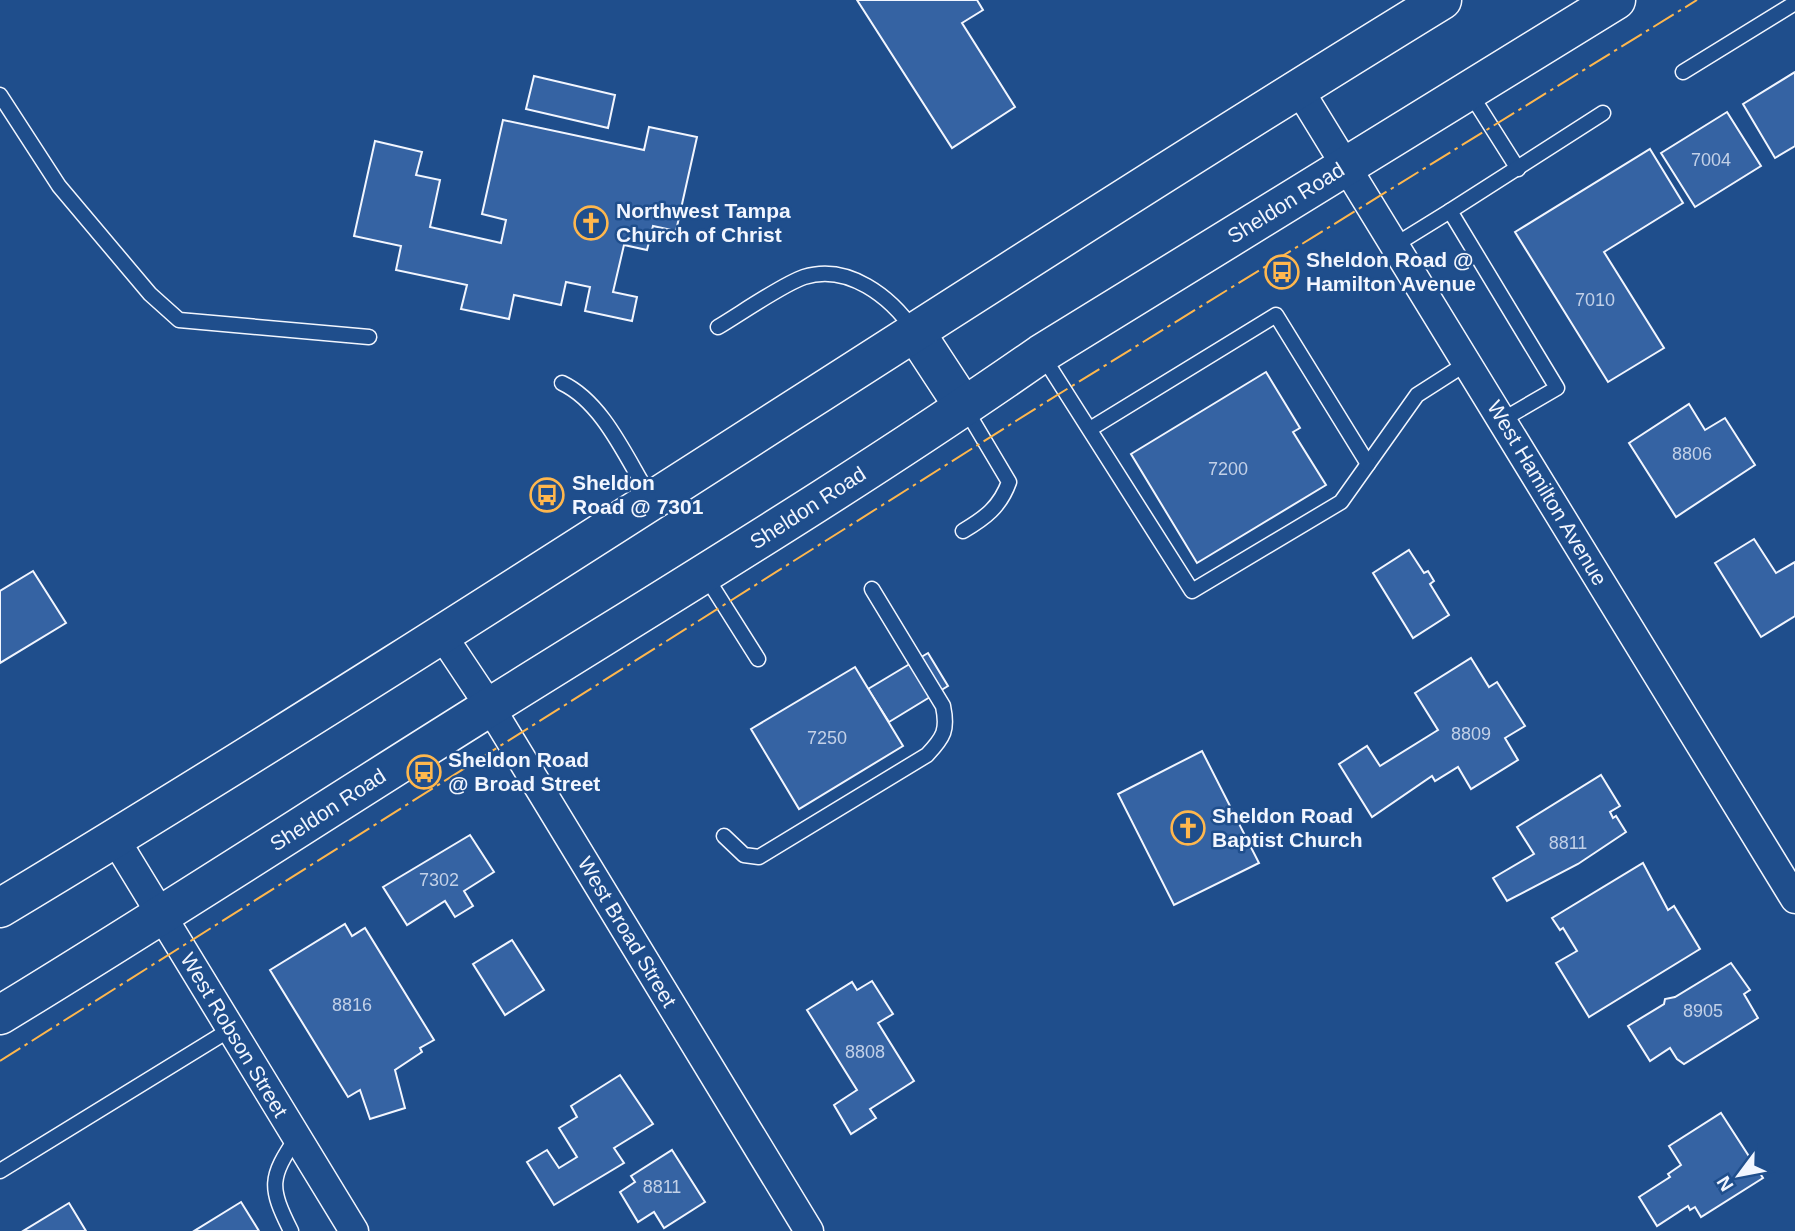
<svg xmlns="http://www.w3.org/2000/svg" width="1795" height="1231" viewBox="0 0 1795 1231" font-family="Helvetica,sans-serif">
  <rect width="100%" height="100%" fill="#1f4e8c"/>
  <g fill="#3563a3" stroke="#f2f6ff" stroke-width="2">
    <polygon points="857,0 977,0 983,10 962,23 1015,107 952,148"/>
    <polygon points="1795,72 1795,146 1775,158 1743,104"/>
    <polygon points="534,76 615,95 608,128 526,109"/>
    <polygon points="1727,112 1761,166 1695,207 1661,153"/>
    <polygon points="503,120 644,150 649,127 697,137 676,231 653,226 647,250 624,245 613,292 637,297 632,321 585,311 590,287 566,282 561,305 514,295 509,319 461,309 467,285 396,270 401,246 354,236 375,141 422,152 416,175 440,180 430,227 501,243 506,220 482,214"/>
    <polygon points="1650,149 1683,203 1604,252 1664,348 1608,382 1515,232"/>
    <polygon points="1266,372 1300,428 1293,432 1326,485 1197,563 1131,454"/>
    <polygon points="1689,404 1705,430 1725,418 1755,465 1676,517 1629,443"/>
    <polygon points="1754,539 1776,573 1795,562 1795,616 1761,637 1715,563"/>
    <polygon points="1409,550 1424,573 1428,571 1434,581 1430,584 1449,615 1413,638 1373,573"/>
    <polygon points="33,571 66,623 0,663 0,591"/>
    <polygon points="928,653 948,686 889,722 868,689"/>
    <polygon points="1471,658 1489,687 1497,682 1525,726 1505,738 1518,760 1471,789 1458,767 1435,781 1432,776 1372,817 1339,764 1367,746 1380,766 1438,730 1415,693"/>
    <polygon points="855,667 903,746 799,809 751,729"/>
    <polygon points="1202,751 1259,863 1174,905 1118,794"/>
    <polygon points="1601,775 1620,806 1610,812 1613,818 1616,816 1626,832 1578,864 1507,901 1493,878 1534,854 1517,827"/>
    <polygon points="470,835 494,872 464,891 473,906 455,917 445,901 407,925 383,887"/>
    <polygon points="1643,863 1668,910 1674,906 1700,949 1589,1017 1556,963 1577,951 1563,928 1560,930 1552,918"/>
    <polygon points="345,924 352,936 365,928 434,1040 420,1048 422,1052 395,1070 405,1108 370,1119 360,1090 348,1097 270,970"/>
    <polygon points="512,940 544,990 505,1015 473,964"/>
    <polygon points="1731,963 1750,990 1744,994 1758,1018 1684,1064 1677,1059 1670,1048 1650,1061 1628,1026 1664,1004 1665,999 1675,997"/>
    <polygon points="872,981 893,1014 878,1023 914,1081 870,1109 876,1118 851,1134 834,1105 857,1090 807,1010 852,982 857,990"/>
    <polygon points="620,1075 653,1124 614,1148 624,1163 554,1205 527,1162 547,1150 559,1168 577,1157 559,1128 577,1117 571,1106"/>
    <polygon points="1721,1113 1763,1178 1701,1217 1695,1207 1690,1210 1688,1206 1657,1226 1639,1197 1670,1177 1668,1174 1681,1165 1669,1146"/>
    <polygon points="672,1150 705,1202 664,1228 654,1212 638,1222 620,1192 635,1182 631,1176"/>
    <polygon points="241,1202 259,1231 194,1231"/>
    <polygon points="69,1203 86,1231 23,1231"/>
  </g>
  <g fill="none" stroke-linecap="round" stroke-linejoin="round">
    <defs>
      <g id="service">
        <polyline points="1683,72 1795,3"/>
        <polyline points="1470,93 1518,169"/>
        <polyline points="0,95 59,186 150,294 179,320 369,337"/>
        <polyline points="1450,211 1603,113"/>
        <polyline points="1395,245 1450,211 1557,388 1502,420"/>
        <path d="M718,327C740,314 783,284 804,277C848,263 891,297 914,331"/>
        <polyline points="1042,355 1192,591 1341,502 1417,395 1467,363"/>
        <path d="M562,383C604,403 627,460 651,498"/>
        <polyline points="1090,429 1276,315 1368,464"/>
        <path d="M963,531C985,518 1000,507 1009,482L965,408"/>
        <polyline points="705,575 758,659"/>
        <path d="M724,836L744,855L759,857L927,755C944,737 948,730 943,706L872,589"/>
        <polyline points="0,1171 231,1029"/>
        <path d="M291,1231C269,1187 269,1178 297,1137"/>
      </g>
      <g id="minor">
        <polyline points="1298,88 1795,899"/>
        <polyline points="442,635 490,707 809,1231"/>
        <polyline points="115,839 354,1231"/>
      </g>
      <g id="secondary">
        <polyline points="915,332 964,407"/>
        <path d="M0,908C487,615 958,297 1442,0"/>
        <path d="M0,1015C166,914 328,808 493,705C677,590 863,478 1041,354L1616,0"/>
      </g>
    </defs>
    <use href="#service" stroke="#f2f6ff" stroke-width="17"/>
    <use href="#minor" stroke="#f2f6ff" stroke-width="31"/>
    <use href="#secondary" stroke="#f2f6ff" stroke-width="41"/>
    <use href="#service" stroke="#1f4e8c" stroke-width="14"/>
    <use href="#minor" stroke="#1f4e8c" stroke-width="28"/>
    <use href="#secondary" stroke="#1f4e8c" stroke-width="38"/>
    <polyline stroke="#ffb74d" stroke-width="2" stroke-dasharray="24 5 3.5 5" stroke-linecap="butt" points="0,1061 1046,402 1697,0"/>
  </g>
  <defs>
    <symbol id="church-ring" viewBox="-11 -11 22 22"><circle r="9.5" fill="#1f4e8c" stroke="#ffb74d" stroke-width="1.5"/><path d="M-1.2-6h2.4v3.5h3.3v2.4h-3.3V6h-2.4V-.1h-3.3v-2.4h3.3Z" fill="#ffb74d"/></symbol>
    <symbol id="bus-ring" viewBox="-11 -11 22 22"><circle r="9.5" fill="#1f4e8c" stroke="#ffb74d" stroke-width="1.5"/><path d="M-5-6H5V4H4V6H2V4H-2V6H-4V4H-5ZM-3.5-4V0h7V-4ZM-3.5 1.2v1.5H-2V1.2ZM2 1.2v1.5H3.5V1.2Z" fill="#ffb74d"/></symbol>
  </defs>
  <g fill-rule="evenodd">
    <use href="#church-ring" x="572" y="204" width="38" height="38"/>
    <use href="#bus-ring" x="1263" y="253" width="38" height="38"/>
    <use href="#bus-ring" x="528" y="476" width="38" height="38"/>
    <use href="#bus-ring" x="405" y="753" width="38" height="38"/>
    <use href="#church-ring" x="1169" y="809" width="38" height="38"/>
  </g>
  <g text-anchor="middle" stroke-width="5" stroke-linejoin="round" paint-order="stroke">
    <g font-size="18" fill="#c3d1e8">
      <text x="1711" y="166">7004</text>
      <text x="1595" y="306">7010</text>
      <text x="1692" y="460">8806</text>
      <text x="1228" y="475">7200</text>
      <text x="1471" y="740">8809</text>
      <text x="827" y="744">7250</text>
      <text x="1568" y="849">8811</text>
      <text x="439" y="886">7302</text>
      <text x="352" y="1011">8816</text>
      <text x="1703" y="1017">8905</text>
      <text x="865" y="1058">8808</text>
      <text x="662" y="1193">8811</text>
    </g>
    <g font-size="21" fill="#f2f6ff" stroke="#1f4e8c">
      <text transform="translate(1286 203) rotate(-32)" y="7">Sheldon Road</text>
      <text transform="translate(1547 493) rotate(59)" y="7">West Hamilton Avenue</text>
      <text transform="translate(808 508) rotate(-33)" y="7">Sheldon Road</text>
      <text transform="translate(328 810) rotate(-33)" y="7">Sheldon Road</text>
      <text transform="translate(627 932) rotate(59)" y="7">West Broad Street</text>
      <text transform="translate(234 1035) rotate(59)" y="7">West Robson Street</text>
    </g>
    <g font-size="21" font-weight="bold" fill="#f2f6ff" stroke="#1f4e8c" text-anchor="start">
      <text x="616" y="218">Northwest Tampa<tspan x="616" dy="24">Church of Christ</tspan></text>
      <text x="1306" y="267">Sheldon Road @<tspan x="1306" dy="24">Hamilton Avenue</tspan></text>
      <text x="572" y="490">Sheldon<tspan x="572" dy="24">Road @ 7301</tspan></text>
      <text x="448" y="767">Sheldon Road<tspan x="448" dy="24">@ Broad Street</tspan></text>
      <text x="1212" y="823">Sheldon Road<tspan x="1212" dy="24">Baptist Church</tspan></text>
    </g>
  </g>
  <g transform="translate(1739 1175) rotate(238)" stroke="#1f4e8c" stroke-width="5" paint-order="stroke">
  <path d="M0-5L12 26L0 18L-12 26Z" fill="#f2f6ff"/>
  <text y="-10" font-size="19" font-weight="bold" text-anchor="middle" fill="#f2f6ff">N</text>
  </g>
</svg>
